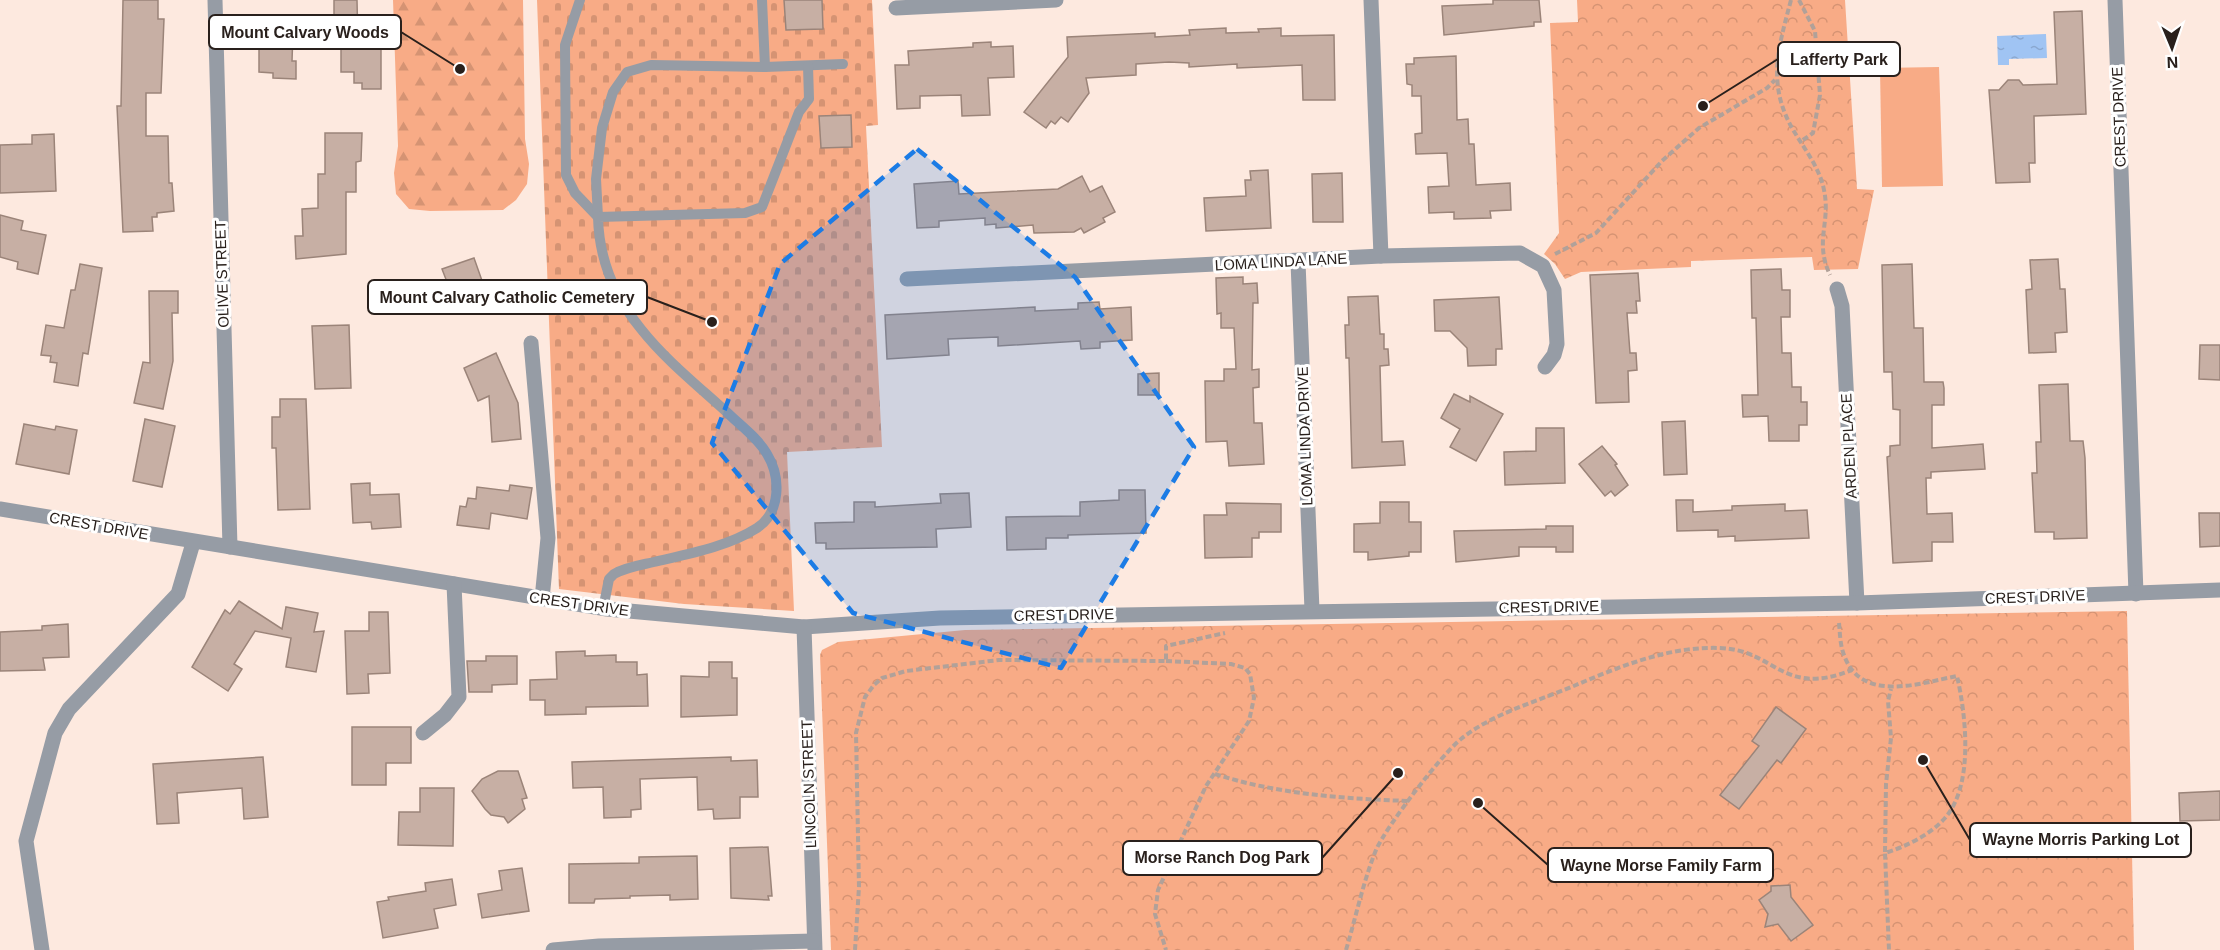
<svg xmlns="http://www.w3.org/2000/svg" width="2220" height="950" viewBox="0 0 2220 950" font-family="Helvetica,sans-serif">
  <defs>
    <pattern id="forest-firs" width="22" height="20" patternUnits="userSpaceOnUse" patternTransform="scale(1.5)"><rect width="22" height="20" fill="#f8ab86"/><path d="M5 1l3.5 6h-7zM16 11l3.5 6h-7z" fill="#d59373"/></pattern>
    <pattern id="cemetery-stones" width="16" height="16" patternUnits="userSpaceOnUse" patternTransform="scale(1.5)"><rect width="16" height="16" fill="#f8ab86"/><path d="M2 7V4a2 2 0 0 1 4 0v3zM10 15v-3a2 2 0 0 1 4 0v3z" fill="#d59373"/></pattern>
    <pattern id="park-crowns" width="20" height="18" patternUnits="userSpaceOnUse" patternTransform="scale(1.5)"><rect width="20" height="18" fill="#f8ab86"/><path d="M2 6a3 3 0 1 1 6 0M12 15a3 3 0 1 1 6 0" fill="none" stroke="#d59373"/></pattern>
    <pattern id="water-ripples" width="26" height="14" patternUnits="userSpaceOnUse" patternTransform="scale(1.5)"><rect width="26" height="14" fill="#a0c4f3"/><path d="M2 4q2-2 4 0t4 0M15 11q2-2 4 0t4 0" fill="none" stroke="#8aa8d0"/></pattern>
  </defs>
  <rect width="100%" height="100%" fill="#fde9df"/>
  <polygon fill="#f8ab86" points="1939,67 1943,186 1882,187 1880,68"/>
  <polygon fill="url(#forest-firs)" points="393,0 523,0 525,139 529,164 527,184 516,200 503,210 430,211 409,209 396,194 394,173 398,146"/>
  <polygon fill="url(#cemetery-stones)" points="537,0 872,0 878,125 866,126 882,447 787,452 794,611 684,604 559,589"/>
  <g fill="url(#park-crowns)">
    <polygon points="1577,0 1845,0 1857,189 1874,190 1858,269 1814,270 1812,257 1691,261 1691,267 1581,272 1565,279 1555,264 1544,254 1559,233 1550,23 1578,22"/>
    <polygon points="2127,611 2134,950 831,950 820,655 822,650 838,642 965,630"/>
  </g>
  <polygon fill="url(#water-ripples)" points="2046,34 2047,58 2009,59 2009,65 1998,65 1997,36"/>
  <g fill="#c7afa4" stroke="#9b8479" stroke-width="1.5">
    <polygon points="123,0 158,0 158,19 164,19 161,93 146,93 146,136 168,136 169,183 172,183 174,211 157,213 157,217 152,217 153,231 123,232 117,106 121,106"/>
    <polygon points="334,0 357,0 358,45 381,45 381,89 362,89 362,83 354,83 354,72 341,72 341,22 334,22"/>
    <polygon points="784,0 822,0 823,29 786,30"/>
    <polygon points="1493,0 1539,0 1541,22 1534,22 1534,26 1444,35 1442,6 1493,4"/>
    <polygon points="2082,11 2086,114 2034,116 2035,163 2029,163 2030,182 1996,183 1989,90 1999,90 2008,80 2019,80 2023,85 2057,84 2054,12"/>
    <polygon points="1226,28 1226,33 1259,32 1258,29 1281,28 1281,36 1334,35 1335,100 1303,100 1302,65 1237,68 1237,64 1189,67 1189,63 1169,62 1136,64 1136,75 1086,78 1089,93 1068,122 1061,117 1055,124 1051,121 1046,128 1024,112 1068,57 1067,37 1155,33 1155,37 1190,35 1189,30"/>
    <polygon points="267,31 293,32 292,61 296,61 296,79 273,78 273,73 259,72 259,46 267,46"/>
    <polygon points="991,42 991,47 1013,46 1014,77 988,78 990,115 962,116 961,95 920,96 920,108 897,109 895,65 909,65 908,51 973,47 973,43"/>
    <polygon points="1456,56 1457,120 1468,119 1469,144 1474,144 1476,185 1510,183 1511,210 1490,211 1491,218 1454,219 1454,212 1429,213 1428,187 1449,186 1447,153 1416,154 1415,134 1422,133 1421,96 1412,96 1412,85 1407,84 1406,64 1414,64 1414,58"/>
    <polygon points="851,115 852,147 821,148 819,116"/>
    <polygon points="325,133 362,133 361,161 356,162 356,192 346,192 346,254 296,259 295,236 303,236 302,209 318,208 318,174 325,174"/>
    <polygon points="54,134 56,191 0,193 0,145 32,144 32,135"/>
    <polygon points="1268,170 1271,228 1206,231 1204,198 1246,196 1245,180 1251,180 1250,171"/>
    <polygon points="1342,173 1343,222 1313,222 1312,174"/>
    <polygon points="1082,176 1090,192 1102,186 1115,212 1103,218 1105,222 1084,233 1081,228 1074,232 1034,233 1033,225 996,228 996,224 985,225 985,218 939,221 939,227 917,228 914,184 958,181 959,194 1058,189"/>
    <polygon points="0,215 23,221 21,230 46,235 38,274 17,269 18,262 0,257"/>
    <polygon points="474,258 486,292 469,297 466,290 452,295 442,269"/>
    <polygon points="2058,259 2060,289 2065,289 2067,332 2055,333 2056,352 2029,353 2026,290 2032,289 2030,260"/>
    <polygon points="80,264 102,268 88,354 83,353 78,386 54,382 57,363 50,362 51,356 41,355 46,325 64,328 71,290 75,290"/>
    <polygon points="1912,264 1914,328 1923,328 1924,382 1943,382 1944,388 1944,405 1932,405 1932,448 1983,444 1985,469 1931,472 1931,478 1926,478 1927,514 1952,513 1953,542 1932,542 1932,561 1893,563 1887,457 1890,456 1890,446 1900,445 1900,410 1893,409 1892,372 1884,372 1882,265"/>
    <polygon points="1781,269 1782,290 1790,290 1790,317 1781,317 1782,353 1791,353 1792,387 1801,387 1801,402 1807,402 1807,425 1799,425 1799,441 1769,441 1768,416 1743,417 1742,395 1758,395 1756,318 1752,318 1751,270"/>
    <polygon points="1638,273 1640,301 1636,301 1637,313 1627,313 1630,353 1636,353 1637,370 1628,371 1629,402 1596,403 1590,275"/>
    <polygon points="1243,277 1243,284 1257,283 1258,303 1253,303 1252,370 1259,369 1259,387 1253,388 1254,423 1262,423 1264,464 1229,466 1227,441 1206,442 1205,381 1224,381 1224,369 1236,369 1234,328 1221,328 1221,313 1217,314 1216,278"/>
    <polygon points="149,291 178,291 178,313 172,313 173,361 163,409 134,403 143,362 150,363"/>
    <polygon points="1378,296 1380,334 1384,334 1384,349 1388,349 1389,365 1380,366 1382,442 1403,441 1405,465 1352,468 1349,358 1346,358 1345,325 1349,325 1348,297"/>
    <polygon points="1499,297 1502,349 1496,349 1496,365 1468,366 1467,348 1450,331 1435,331 1434,300"/>
    <polygon points="1099,302 1100,309 1131,307 1132,340 1100,342 1100,348 1081,349 1080,341 998,346 998,337 948,339 949,355 887,359 885,315 1035,307 1035,311 1078,309 1078,303"/>
    <polygon points="349,325 351,388 315,389 312,326"/>
    <polygon points="2200,345 2220,345 2220,380 2199,379"/>
    <polygon points="496,353 518,403 521,439 492,442 489,396 478,401 464,368"/>
    <polygon points="1159,373 1159,395 1138,395 1138,374"/>
    <polygon points="2068,384 2070,441 2083,441 2085,458 2087,538 2054,539 2054,532 2035,532 2032,473 2037,473 2036,442 2041,442 2039,385"/>
    <polygon points="1454,394 1470,402 1470,396 1503,414 1476,461 1450,447 1460,429 1441,418"/>
    <polygon points="280,399 306,399 310,509 278,510 276,448 272,448 272,417 280,417"/>
    <polygon points="145,419 175,426 162,487 133,481"/>
    <polygon points="1685,421 1687,474 1664,475 1662,422"/>
    <polygon points="24,424 55,430 56,426 77,430 69,474 16,464"/>
    <polygon points="1536,428 1564,428 1565,483 1505,485 1504,452 1536,451"/>
    <polygon points="1602,446 1617,464 1615,465 1628,485 1615,496 1611,491 1605,496 1579,464"/>
    <polygon points="370,483 370,495 399,494 401,527 372,529 371,522 353,523 351,484"/>
    <polygon points="510,485 532,488 527,519 491,513 489,529 457,525 460,506 466,507 468,498 476,499 477,487 509,491"/>
    <polygon points="1119,490 1145,490 1146,533 1068,535 1068,538 1046,538 1046,549 1007,550 1006,517 1080,516 1080,502 1119,500"/>
    <polygon points="969,493 971,527 936,529 937,547 826,549 826,543 816,543 815,523 854,522 854,502 875,502 875,507 941,503 940,494"/>
    <polygon points="1676,500 1693,500 1693,512 1732,510 1732,506 1785,504 1785,511 1807,510 1809,538 1735,541 1735,536 1718,537 1718,530 1677,531"/>
    <polygon points="1380,502 1409,502 1409,522 1421,522 1421,552 1409,552 1409,556 1368,560 1368,552 1354,552 1354,524 1380,523"/>
    <polygon points="1226,503 1281,504 1281,532 1259,532 1259,538 1252,538 1252,557 1205,558 1204,515 1227,515"/>
    <polygon points="2199,513 2220,513 2220,546 2200,547"/>
    <polygon points="1546,526 1573,526 1573,552 1556,552 1556,547 1519,547 1519,556 1456,562 1454,531 1546,529"/>
    <polygon points="239,601 282,629 286,607 318,613 314,632 324,631 316,672 286,667 291,638 255,631 234,664 242,669 228,691 192,667 225,610 230,614"/>
    <polygon points="369,612 388,612 390,673 368,674 369,693 347,694 345,631 369,631"/>
    <polygon points="68,624 69,657 43,658 45,670 0,671 0,632 42,630 42,626"/>
    <polygon points="585,651 585,656 616,655 616,662 637,662 637,675 647,674 648,706 586,707 586,714 545,715 545,700 530,700 530,680 557,679 556,652"/>
    <polygon points="486,656 517,656 517,684 492,685 492,692 469,692 467,661 486,661"/>
    <polygon points="709,662 732,662 732,678 737,678 737,715 681,717 681,676 709,677"/>
    <polygon points="1776,707 1806,729 1781,763 1777,760 1739,809 1720,795 1759,746 1752,741"/>
    <polygon points="352,727 411,727 411,763 386,763 386,785 352,785"/>
    <polygon points="263,757 268,817 244,819 242,788 177,793 179,823 157,824 153,764"/>
    <polygon points="731,757 731,761 757,760 758,797 740,797 740,818 714,819 713,809 698,810 697,777 640,779 641,809 631,810 631,817 604,818 603,787 573,788 572,762"/>
    <polygon points="498,771 518,771 527,798 522,799 525,809 508,823 504,817 491,815 485,809 472,791 482,779"/>
    <polygon points="420,788 454,788 453,846 398,845 399,812 420,812"/>
    <polygon points="2220,791 2220,820 2180,821 2179,793"/>
    <polygon points="768,847 772,896 768,896 769,900 731,898 730,848"/>
    <polygon points="697,856 698,899 670,900 670,895 630,896 630,898 595,899 594,903 569,903 569,864 639,863 639,857"/>
    <polygon points="522,868 529,911 482,918 478,894 502,890 499,871"/>
    <polygon points="452,879 456,905 434,909 438,928 383,938 377,902 389,900 388,897 426,891 425,883"/>
    <polygon points="1790,885 1791,897 1813,925 1791,941 1778,924 1765,927 1768,914 1759,900 1771,891 1771,886"/>
  </g>
  <g fill="none" stroke-linecap="round" stroke-linejoin="round">
    <g stroke="#b1a199" stroke-width="4" stroke-dasharray="6 3" stroke-linecap="butt">
      <path d="M1791,0C1778,49 1766,86 1795,133C1806,151 1820,169 1824,190C1831,223 1814,241 1830,275"/>
      <polyline points="1799,0 1815,31 1820,95 1813,133 1800,142"/>
      <polyline points="1555,254 1596,233 1662,161 1699,128 1767,88 1775,80"/>
      <path d="M1839,623C1840,633 1840,645 1844,655C1861,704 1921,683 1957,676C1966,715 1974,785 1945,818C1930,835 1907,846 1885,853L1889,950"/>
      <polyline points="1166,661 1231,664 1245,668 1250,674 1254,698 1249,721 1206,786 1158,890 1155,914 1166,950"/>
      <path d="M1215,774C1276,794 1346,799 1410,801"/>
      <polyline points="1885,852 1886,784 1891,738 1888,701 1891,689"/>
      <polyline points="855,950 859,887 856,733 865,697 874,685 882,678 906,671 999,660 1166,661 1166,646 1225,633"/>
      <path d="M1346,950C1356,917 1363,882 1376,850C1386,827 1441,755 1461,739C1493,713 1539,701 1576,685C1621,666 1670,646 1720,648C1776,650 1782,698 1852,670"/>
    </g>
    <g stroke="#969ca5" stroke-width="10">
      <polyline points="580,0 565,45 566,175 575,193 598,217"/>
      <polyline points="762,0 765,67"/>
      <polyline points="598,217 596,179 602,128 613,92 627,72 651,65 765,67 843,64"/>
      <path d="M603,609L609,579L614,574C626,567 641,565 654,562C688,554 727,547 757,528C781,512 781,477 767,454C759,440 745,429 733,418C702,389 667,362 641,329C614,296 599,260 598,217L745,213L762,207L799,112L809,99L808,66"/>
    </g>
    <g stroke="#969ca5" stroke-width="15">
      <polyline points="215,0 230,547"/>
      <polyline points="1371,0 1381,256"/>
      <polyline points="2115,0 2136,594"/>
      <polyline points="896,8 1056,0"/>
      <polyline points="1298,262 1312,610"/>
      <polyline points="907,279 1381,256 1520,253 1543,266 1554,290 1557,344 1554,355 1545,367"/>
      <polyline points="1837,289 1842,306 1857,603"/>
      <polyline points="531,343 548,538 542,599"/>
      <polyline points="0,509 607,609 804,627 940,618 1857,603 2220,590"/>
      <polyline points="804,627 815,950"/>
      <polyline points="423,733 445,715 459,697 454,584"/>
      <polyline points="42,950 26,841 55,733 69,709 178,594 193,543"/>
      <polyline points="553,950 599,946 814,941"/>
    </g>
  </g>
  <path fill="#1c7ce5" fill-opacity="0.2" stroke="#1c7ce5" stroke-width="4.5" stroke-dasharray="12 8" stroke-linejoin="round" d="M917,149L1075,277L1194,447L1061,668L853,613L712,443L780,264Z"/>
  <g text-anchor="middle" stroke-width="6" stroke-linejoin="round" paint-order="stroke">
    <g font-size="15" fill="#29201c" stroke="#fff">
      <text transform="translate(2119 117) rotate(-92)" y="5">CREST DRIVE</text>
      <text transform="translate(1281 262) rotate(-3)" y="5">LOMA LINDA LANE</text>
      <text transform="translate(222 274) rotate(-92)" y="5">OLIVE STREET</text>
      <text transform="translate(1305 436) rotate(-92)" y="5">LOMA LINDA DRIVE</text>
      <text transform="translate(1849 446) rotate(-93)" y="5">ARDEN PLACE</text>
      <text transform="translate(99 526) rotate(10)" y="5">CREST DRIVE</text>
      <text transform="translate(2035 597) rotate(-2)" y="5">CREST DRIVE</text>
      <text transform="translate(579 604) rotate(8)" y="5">CREST DRIVE</text>
      <text transform="translate(1549 607) rotate(-1)" y="5">CREST DRIVE</text>
      <text transform="translate(1064 615) rotate(-1)" y="5">CREST DRIVE</text>
      <text transform="translate(809 784) rotate(-92)" y="5">LINCOLN STREET</text>
    </g>
  </g>
  <path fill="none" stroke="#29201c" stroke-width="2" d="M460 69L401 32M1703 106L1778 59M712 322L647 297M1923 760L1970 840M1398 773L1322 858M1478 803L1548 865"/>
  <g fill="#29201c" stroke="#fff" stroke-width="2">
    <circle cx="460" cy="69" r="6"/>
    <circle cx="1703" cy="106" r="6"/>
    <circle cx="712" cy="322" r="6"/>
    <circle cx="1923" cy="760" r="6"/>
    <circle cx="1398" cy="773" r="6"/>
    <circle cx="1478" cy="803" r="6"/>
  </g>
  <g fill="#fff" stroke="#29201c" stroke-width="2">
    <rect x="209" y="15" width="192" height="34" rx="6"/>
    <rect x="1778" y="42" width="122" height="34" rx="6"/>
    <rect x="368" y="280" width="279" height="34" rx="6"/>
    <rect x="1970" y="823" width="221" height="34" rx="6"/>
    <rect x="1123" y="841" width="199" height="34" rx="6"/>
    <rect x="1548" y="848" width="225" height="34" rx="6"/>
  </g>
  <g font-size="16" text-anchor="middle" font-weight="bold" fill="#29201c">
    <text x="305" y="38">Mount Calvary Woods</text>
    <text x="1839" y="65">Lafferty Park</text>
    <text x="507" y="303">Mount Calvary Catholic Cemetery</text>
    <text x="2081" y="845">Wayne Morris Parking Lot</text>
    <text x="1222" y="863">Morse Ranch Dog Park</text>
    <text x="1661" y="871">Wayne Morse Family Farm</text>
  </g>
  <g transform="translate(2172 48) rotate(178)" stroke="#ffffff" stroke-width="4.5" paint-order="stroke">
  <path d="M0-4.5L10 22L0 15L-10 22Z" fill="#29201c"/>
  <text y="-9" font-size="16" font-weight="bold" text-anchor="middle" fill="#29201c">N</text>
  </g>
</svg>
